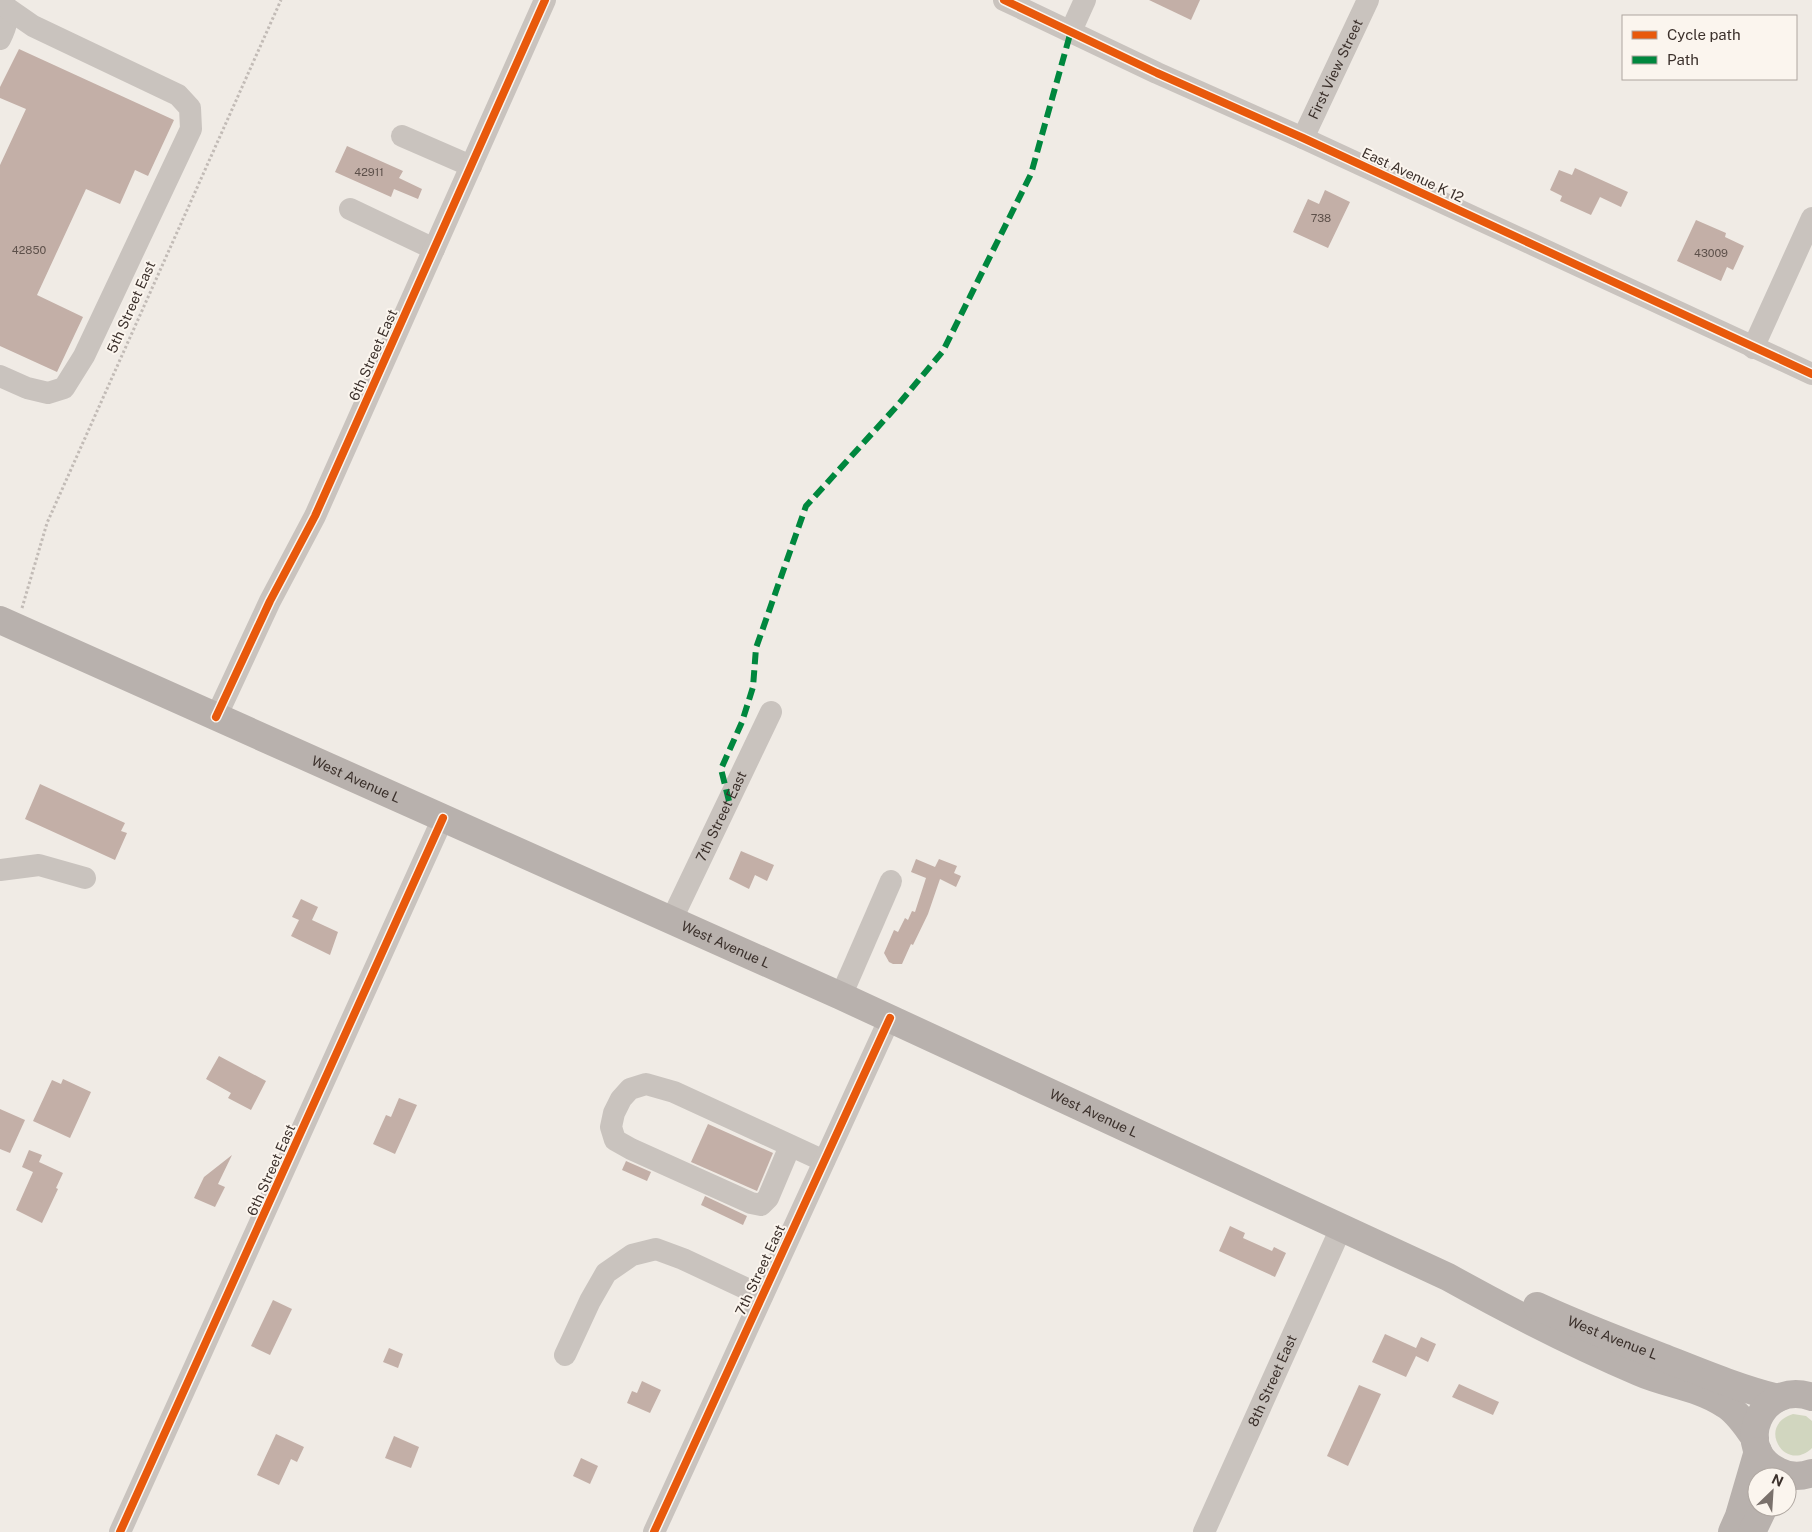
<svg xmlns="http://www.w3.org/2000/svg" width="1812" height="1532" viewBox="0 0 1812 1532" font-family="'Public Sans',sans-serif">
  <rect width="100%" height="100%" fill="#f0ebe5"/>
  <path fill="#d1d6bf" d="M1793,1414L1806,1416L1812,1421V1448C1786,1474 1755,1426 1793,1414Z"/>
  <g fill="#c3afa7">
    <polygon points="1149,0 1200,0 1191,20"/>
    <polygon points="19,49 174,120 148,176 135,170 120,204 86,189 37,295 83,317 57,372 0,346 0,165 26,109 0,98 0,87"/>
    <polygon points="347,146 403,171 399,178 422,189 418,199 394,189 391,197 335,172"/>
    <polygon points="1575,168 1628,192 1621,207 1600,197 1591,215 1560,201 1562,196 1550,190 1559,170 1572,175"/>
    <polygon points="1325,190 1350,202 1328,248 1293,232 1308,199 1319,204"/>
    <polygon points="1696,220 1726,233 1725,237 1744,246 1733,270 1727,267 1721,281 1677,261"/>
    <polygon points="40,784 125,823 121,831 127,833 115,860 25,819"/>
    <polygon points="741,851 774,865 767,881 755,875 749,889 729,879"/>
    <polygon points="916,859 935,867 939,859 957,866 954,873 961,876 956,887 940,879 928,914 913,945 911,944 902,964 893,964 889,962 884,953 894,930 898,932 905,918 908,920 912,911 915,912 926,878 911,872"/>
    <polygon points="301,899 318,907 312,920 338,932 330,955 291,936 299,920 292,917"/>
    <polygon points="219,1056 266,1081 251,1110 228,1098 231,1093 206,1079"/>
    <polygon points="63,1079 91,1092 70,1138 33,1121 52,1080 61,1084"/>
    <polygon points="399,1098 417,1105 395,1154 373,1144 386,1115 391,1117"/>
    <polygon points="0,1109 25,1120 10,1153 0,1149"/>
    <polygon points="708,1124 773,1153 757,1191 691,1162"/>
    <polygon points="29,1150 42,1155 39,1162 63,1173 56,1188 58,1189 42,1223 16,1210 33,1172 22,1167"/>
    <polygon points="232,1155 218,1184 225,1187 215,1207 194,1198 204,1177"/>
    <polygon points="626,1161 651,1172 647,1181 622,1170"/>
    <polygon points="705,1196 747,1216 743,1225 701,1205"/>
    <polygon points="1230,1226 1245,1233 1243,1238 1272,1251 1274,1247 1286,1253 1275,1277 1219,1251"/>
    <polygon points="273,1300 292,1309 270,1355 251,1346"/>
    <polygon points="1385,1334 1416,1348 1421,1337 1436,1344 1428,1362 1416,1356 1406,1377 1372,1362"/>
    <polygon points="389,1348 403,1354 398,1368 383,1362"/>
    <polygon points="642,1381 661,1390 650,1413 627,1403 632,1391 637,1393"/>
    <polygon points="1459,1384 1499,1402 1493,1415 1452,1397"/>
    <polygon points="1359,1385 1381,1394 1348,1466 1327,1456"/>
    <polygon points="276,1434 304,1447 297,1462 291,1459 279,1485 257,1475"/>
    <polygon points="394,1436 419,1447 411,1468 385,1458"/>
    <polygon points="581,1458 598,1466 590,1484 573,1476"/>
  </g>
  <g fill="none" stroke-linecap="round" stroke-linejoin="round">
    <polyline stroke="#c2bbb6" stroke-width="3" stroke-dasharray="2.5 2.5" stroke-linecap="butt" points="22,608 47,523 281,0"/>
    <g stroke="#c9c3be" stroke-width="22">
      <polyline points="1004,0 1157,73 1303,138 1812,374"/>
      <polyline points="1071,31 1085,0"/>
      <path d="M0,39C7,25 10,15 3,0"/>
      <polyline points="402,136 471,166"/>
      <path id="s1" d="M1303,138L1368,0"/>
      <polyline points="350,209 434,249"/>
      <polyline points="1753,348 1812,218"/>
      <polyline points="0,376 27,388 48,393 64,388 84,356 191,129 190,108 178,95 33,26 7,8"/>
      <polyline points="216,717 270,601 315,516 545,0"/>
      <polyline points="0,870 39,865 85,878"/>
      <path id="s2" d="M671,921L771,712"/>
      <polyline points="841,996 891,881"/>
      <polyline points="790,1146 768,1198 761,1205 751,1203 631,1149 615,1140 611,1127 614,1113 621,1099 630,1089 646,1084 674,1092 824,1161"/>
      <polyline points="565,1355 590,1301 606,1273 632,1255 656,1249 683,1259 762,1296"/>
      <polyline points="120,1532 443,818"/>
      <polyline points="654,1532 890,1018"/>
      <path id="s3" d="M1204,1532L1341,1228"/>
    </g>
    <g stroke="#b8b1ad" stroke-width="28">
      <path id="s4" d="M0,620L841,996L1448,1277C1511,1312 1573,1344 1639,1372C1666,1384 1699,1387 1724,1404C1737,1411 1746,1426 1755,1438"/>
      <path id="s5" d="M1537,1306C1578,1325 1620,1341 1662,1357C1700,1372 1738,1388 1778,1398"/>
      <path d="M1812,1397C1761,1379 1731,1449 1778,1471C1789,1477 1801,1477 1812,1473"/>
      <polyline points="1732,1532 1739,1516 1758,1451"/>
      <polyline points="1752,1532 1764,1507"/>
    </g>
    <polyline stroke="#00873e" stroke-width="6" stroke-dasharray="12 6" stroke-linecap="butt" points="729,801 721,769 742,722 753,687 756,648 806,506 897,406 943,351 1031,174 1071,31"/>
    <defs>
      <g id="cycleway">
        <polyline points="1004,0 1157,73 1303,138 1812,374"/>
        <polyline points="216,717 270,601 315,516 545,0"/>
        <polyline points="120,1532 443,818"/>
        <polyline points="654,1532 890,1018"/>
      </g>
    </defs>
    <use href="#cycleway" stroke="#fbf5ee" stroke-width="11"/>
    <use href="#cycleway" stroke="#e8590c" stroke-width="8"/>
  </g>
  <g text-anchor="middle" stroke-width="4" stroke-linejoin="round" paint-order="stroke">
    <g font-size="11" fill="#5d504a">
      <text x="369" y="176">42911</text>
      <text x="1321" y="222">738</text>
      <text x="29" y="254">42850</text>
      <text x="1711" y="257">43009</text>
    </g>
    <g font-size="14" fill="#3b302b" stroke="#fbf5ee">
      <text dy="5" stroke="none"><textPath href="#s1" startOffset="76">First View Street</textPath></text>
      <text transform="translate(1413 175) rotate(25)" y="5">East Avenue K 12</text>
      <text transform="translate(131 307) rotate(-66)" y="5">5th Street East</text>
      <text transform="translate(373 355) rotate(-66)" y="5">6th Street East</text>
      <text dy="5" stroke="none"><textPath href="#s4" startOffset="390">West Avenue L</textPath></text>
      <text dy="5" stroke="none"><textPath href="#s2" startOffset="116">7th Street East</textPath></text>
      <text dy="5" stroke="none"><textPath href="#s4" startOffset="795">West Avenue L</textPath></text>
      <text dy="5" stroke="none"><textPath href="#s4" startOffset="1200">West Avenue L</textPath></text>
      <text transform="translate(271 1170) rotate(-66)" y="5">6th Street East</text>
      <text transform="translate(760 1270) rotate(-65)" y="5">7th Street East</text>
      <text dy="5" stroke="none"><textPath href="#s5" startOffset="82">West Avenue L</textPath></text>
      <text dy="5" stroke="none"><textPath href="#s3" startOffset="166">8th Street East</textPath></text>
    </g>
  </g>
  <rect x="1622" y="15" width="175" height="65" fill="#fbf5ee" stroke="#aea6a0"/>
  <rect x="1632" y="31" width="25" height="8" fill="#e8590c" stroke="#aea6a0"/>
  <text x="1667" y="40" font-size="15" fill="#3b302b">Cycle path</text>
  <rect x="1632" y="56" width="25" height="8" fill="#00873e" stroke="#aea6a0"/>
  <text x="1667" y="65" font-size="15" fill="#3b302b">Path</text>
  <g transform="translate(1772 1492) rotate(25)"><circle r="24" fill="#fbf5ee" stroke="#aea6a0"/>
  <path d="M0-4L9 19L0 12L-9 19Z" fill="#7a716c"/>
  <text y="-8" font-size="14" font-weight="bold" text-anchor="middle" fill="#3b302b">N</text>
  </g>
</svg>
